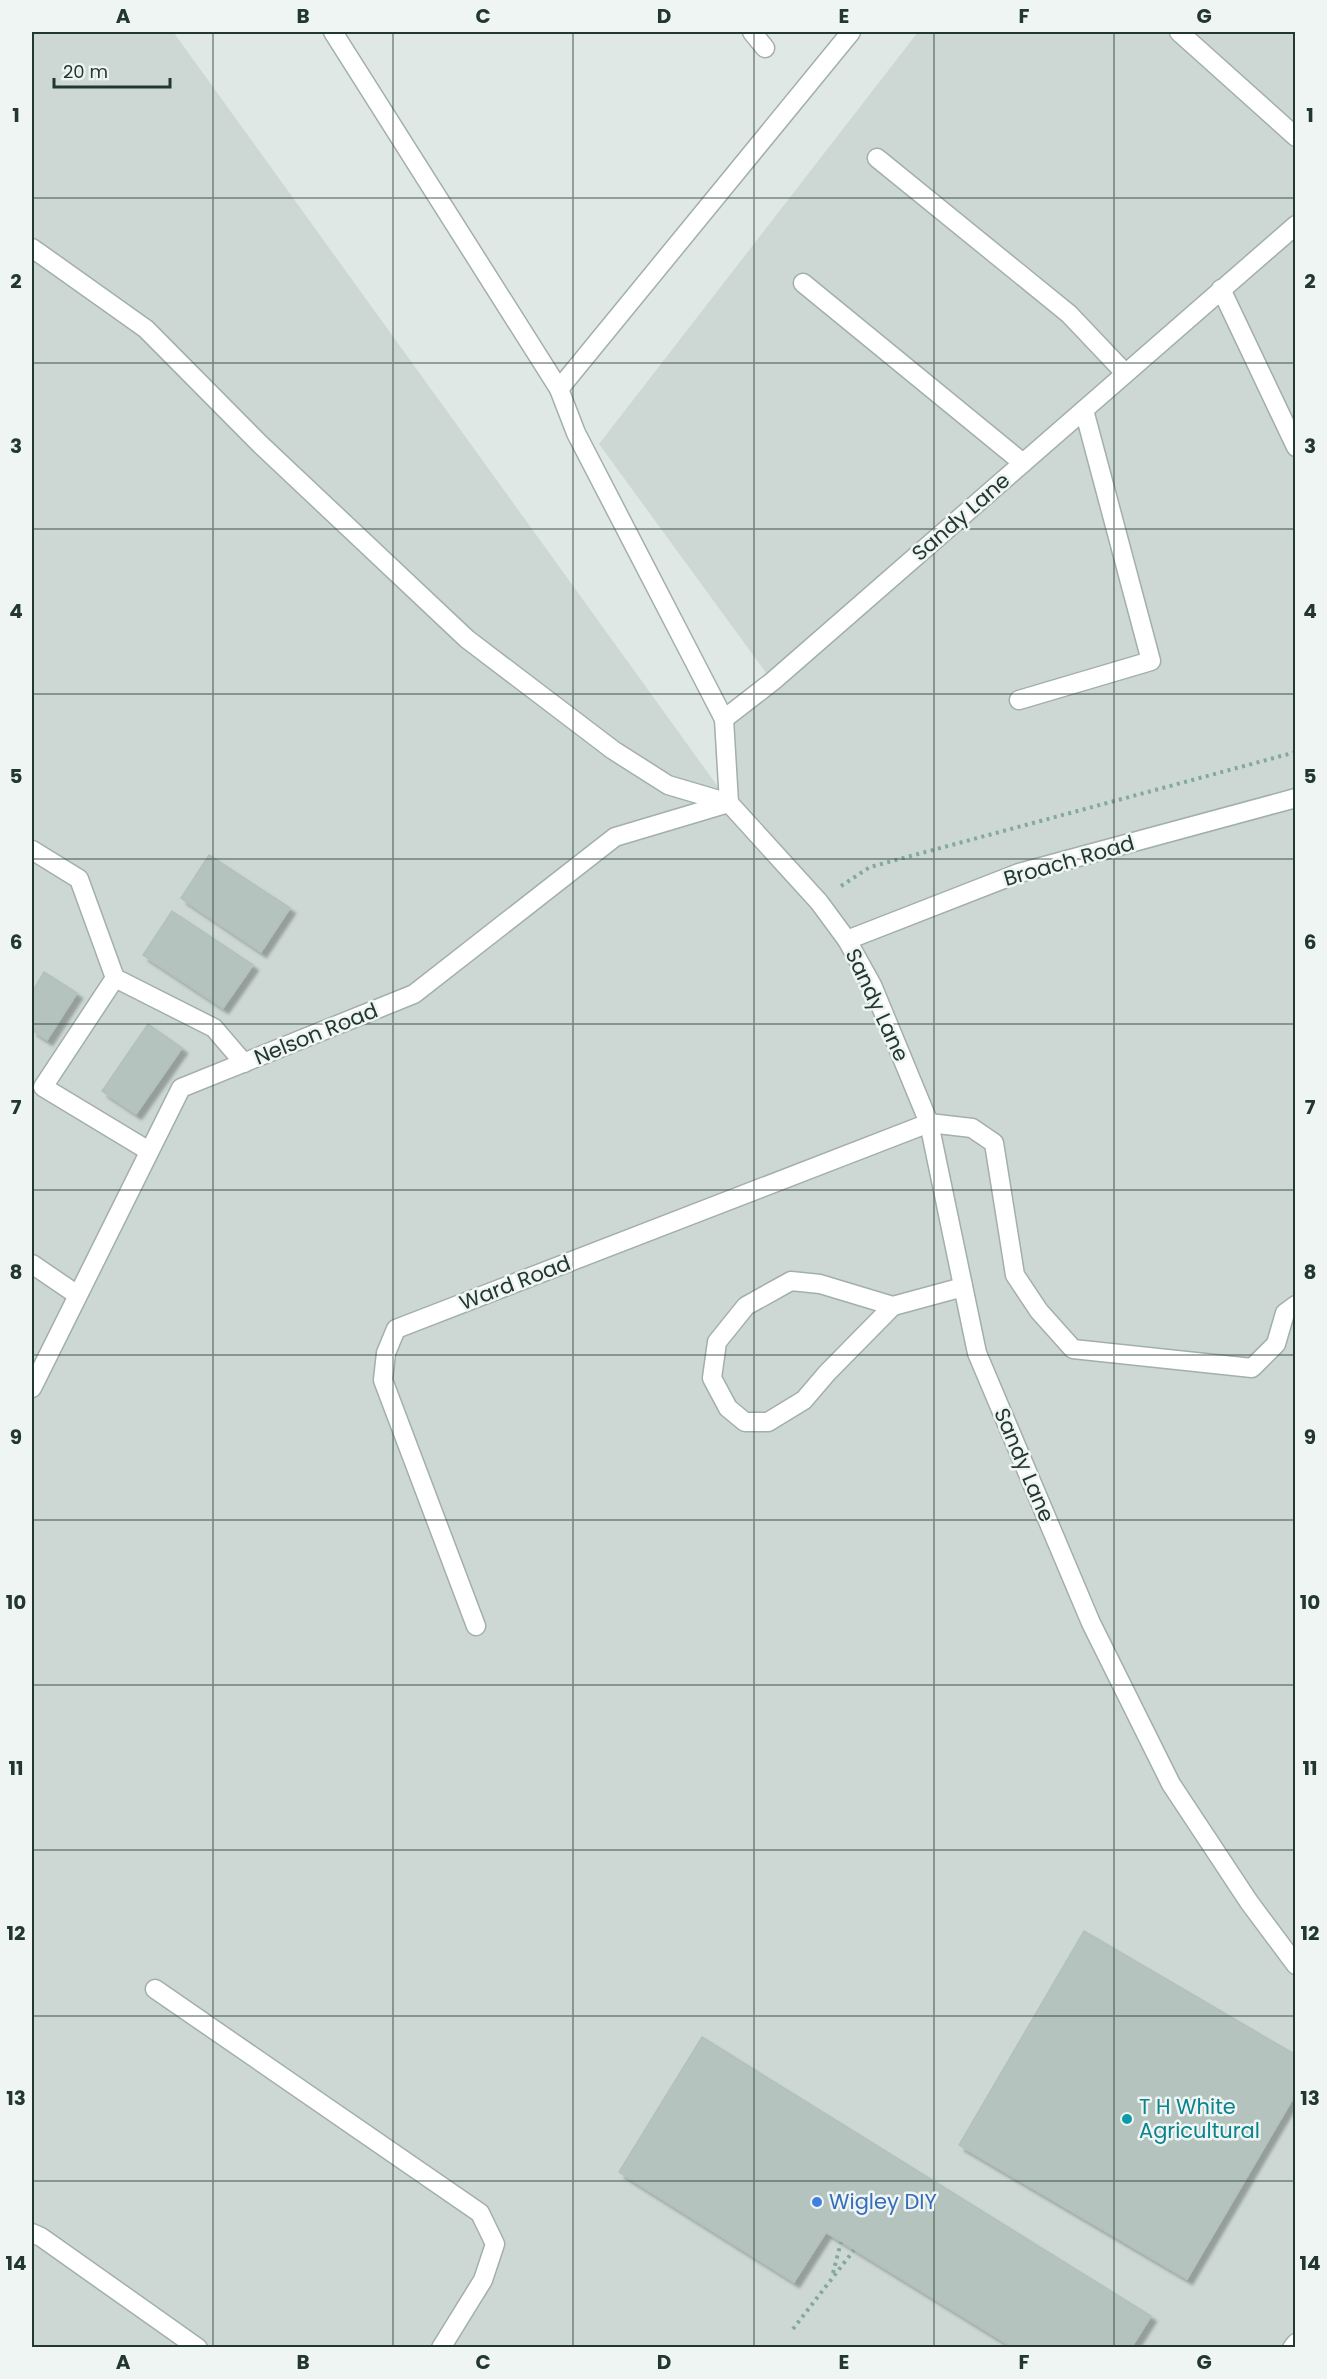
<svg xmlns="http://www.w3.org/2000/svg" width="1327" height="2379" viewBox="0 0 1327 2379" font-family="Poppins,sans-serif">
  <defs>
    <filter id="shadow"><feDropShadow dx="5.5" dy="5.5" stdDeviation="1.5" flood-color="#0004"/></filter>
  </defs>
  <rect width="100%" height="100%" fill="#dfe8e4"/>
  <polygon fill="#cdd8d4" points="32,32 174,33 729,802 724,719 772,681 599,444 918,32 1295,32 1295,2347 32,2348"/>
  <g fill="#b5c3be" stroke="#b2c1bc" stroke-width="1.5" filter="url(#shadow)">
    <polygon points="209,855 290,908 261,952 181,898"/>
    <polygon points="172,911 253,965 223,1008 143,955"/>
    <polygon points="44,972 77,993 47,1040 32,1030 32,992"/>
    <polygon points="148,1024 182,1048 136,1114 102,1091"/>
    <polygon points="1084,1931 1296,2055 1296,2093 1187,2279 959,2145"/>
    <polygon points="702,2037 1151,2316 1131,2348 1014,2348 826,2232 794,2282 619,2172"/>
  </g>
  <g fill="none" stroke-linecap="round" stroke-linejoin="round">
    <defs>
      <g id="service">
        <polyline points="333,32 559,389 576,433 724,719 773,681 1296,225"/>
        <polyline points="752,32 765,48"/>
        <polyline points="1179,32 1296,137"/>
        <polyline points="877,158 1069,314 1125,373"/>
        <polyline points="32,248 146,329 260,444 467,639 613,750 668,785 729,803"/>
        <polyline points="803,283 1023,463"/>
        <polyline points="1221,289 1296,447"/>
        <polyline points="559,389 851,32"/>
        <polyline points="1019,700 1151,661 1084,410"/>
        <polyline points="32,850 79,879 115,978 214,1028 244,1063"/>
        <polyline points="847,940 1019,873 1296,798"/>
        <polyline points="115,978 43,1087 149,1151"/>
        <polyline points="32,1264 76,1294"/>
        <polyline points="893,1306 827,1373 804,1400 768,1422 745,1422 728,1408 712,1378 717,1342 746,1306 791,1281 820,1284 893,1306 963,1287"/>
        <polyline points="32,1388 181,1088 414,994 615,837 729,803"/>
        <polyline points="476,1626 383,1380 386,1353 396,1329 929,1123 972,1128 994,1143 1015,1275 1039,1311 1073,1349 1252,1368 1276,1344 1285,1313 1296,1305"/>
        <polyline points="155,1989 480,2213 495,2244 483,2280 441,2348"/>
        <polyline points="32,2233 41,2237 198,2348"/>
        <polyline points="1292,2348 1296,2343"/>
      </g>
      <polyline id="minor" points="724,719 729,803 819,902 847,940 872,985 929,1123 977,1353 1091,1623 1171,1784 1249,1902 1296,1965"/>
    </defs>
    <use href="#service" stroke="#a3afab" stroke-width="21"/>
    <use href="#minor" stroke="#a3afab" stroke-width="21"/>
    <g stroke="#82a99e" stroke-width="4" stroke-dasharray="3 4.5" stroke-linecap="butt">
      <polyline points="841,886 870,867 1296,752"/>
      <polyline points="833,2273 841,2242"/>
      <polyline points="793,2329 854,2250"/>
    </g>
    <use href="#service" stroke="#fff" stroke-width="18"/>
    <use href="#minor" stroke="#fff" stroke-width="18"/>
  </g>
  <path fill="none" stroke="#223632" stroke-width="1.5" stroke-opacity="0.55" d="M213,32V2348M393,32V2348M573,32V2348M754,32V2348M934,32V2348M1114,32V2348M32,198H1296M32,363H1296M32,529H1296M32,694H1296M32,859H1296M32,1024H1296M32,1190H1296M32,1355H1296M32,1520H1296M32,1685H1296M32,1850H1296M32,2016H1296M32,2181H1296"/>
  <circle fill="#0f9aa8" stroke="#eff5f2" stroke-width="2" cx="1127" cy="2119" r="6"/>
  <circle fill="#3f7fe0" stroke="#eff5f2" stroke-width="2" cx="817" cy="2202" r="6"/>
  <g text-anchor="middle" stroke-width="5" stroke-linejoin="round" paint-order="stroke">
    <g font-size="21" fill="#223632" stroke="#eff5f2">
      <text transform="translate(961 517) rotate(-41)" y="7">Sandy Lane</text>
      <text transform="translate(1069 861) rotate(-16)" y="7">Broach Road</text>
      <text transform="translate(877 1005) rotate(65)" y="7">Sandy Lane</text>
      <text transform="translate(316 1034) rotate(-22)" y="7">Nelson Road</text>
      <text transform="translate(515 1283) rotate(-21)" y="7">Ward Road</text>
      <text transform="translate(1024 1465) rotate(67)" y="7">Sandy Lane</text>
    </g>
    <g font-size="21" fill="#0d838f" stroke="#eff5f2" text-anchor="start">
      <text x="1139" y="2114">T H White<tspan x="1139" dy="24">Agricultural</tspan></text>
    </g>
    <g font-size="21" fill="#366cbe" stroke="#eff5f2" text-anchor="start">
      <text x="829" y="2209">Wigley DIY</text>
    </g>
  </g>
  <rect width="1327" height="2379" fill="none" stroke="#eff5f2" stroke-width="66"/>
  <path d="M54 78v9h116v-9" fill="none" stroke="#223632" stroke-width="3"/>
  <text x="63" y="78" font-size="18" fill="#223632" stroke="#eff5f2" stroke-width="4.5" paint-order="stroke">20 m</text>
  <rect x="33" y="33" width="1261" height="2313" fill="none" stroke="#223632" stroke-width="2"/>
  <g font-size="20" text-anchor="middle" font-weight="bold" fill="#223632">
    <text x="123" y="23">A</text>
    <text x="303" y="23">B</text>
    <text x="483" y="23">C</text>
    <text x="664" y="23">D</text>
    <text x="844" y="23">E</text>
    <text x="1024" y="23">F</text>
    <text x="1204" y="23">G</text>
    <text x="16" y="122">1</text>
    <text x="1310" y="122">1</text>
    <text x="16" y="288">2</text>
    <text x="1310" y="288">2</text>
    <text x="16" y="453">3</text>
    <text x="1310" y="453">3</text>
    <text x="16" y="618">4</text>
    <text x="1310" y="618">4</text>
    <text x="16" y="783">5</text>
    <text x="1310" y="783">5</text>
    <text x="16" y="949">6</text>
    <text x="1310" y="949">6</text>
    <text x="16" y="1114">7</text>
    <text x="1310" y="1114">7</text>
    <text x="16" y="1279">8</text>
    <text x="1310" y="1279">8</text>
    <text x="16" y="1444">9</text>
    <text x="1310" y="1444">9</text>
    <text x="16" y="1609">10</text>
    <text x="1310" y="1609">10</text>
    <text x="16" y="1775">11</text>
    <text x="1310" y="1775">11</text>
    <text x="16" y="1940">12</text>
    <text x="1310" y="1940">12</text>
    <text x="16" y="2105">13</text>
    <text x="1310" y="2105">13</text>
    <text x="16" y="2270">14</text>
    <text x="1310" y="2270">14</text>
    <text x="123" y="2369">A</text>
    <text x="303" y="2369">B</text>
    <text x="483" y="2369">C</text>
    <text x="664" y="2369">D</text>
    <text x="844" y="2369">E</text>
    <text x="1024" y="2369">F</text>
    <text x="1204" y="2369">G</text>
  </g>
</svg>
